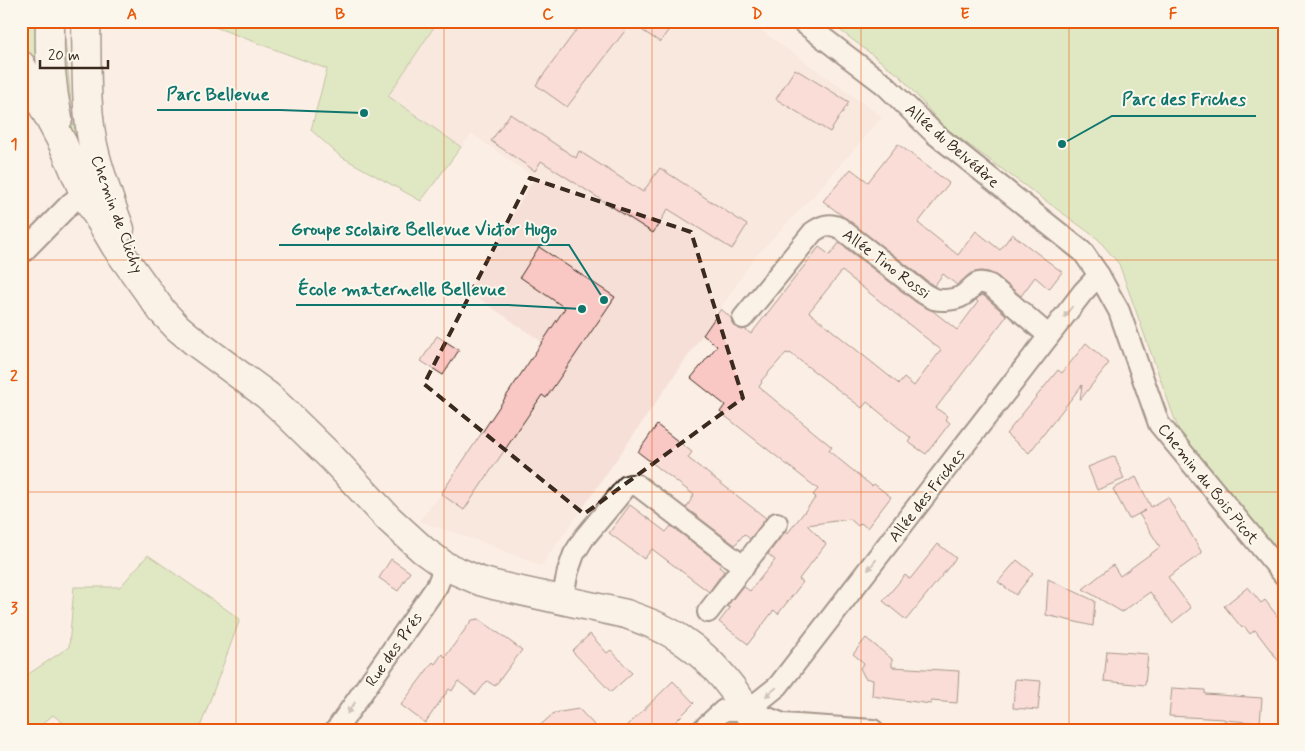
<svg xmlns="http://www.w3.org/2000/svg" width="1305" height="751" viewBox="0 0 1305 751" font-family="Mynerve,sans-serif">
  <rect width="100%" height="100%" fill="#fbeee4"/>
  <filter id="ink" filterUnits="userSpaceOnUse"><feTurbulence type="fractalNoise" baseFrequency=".02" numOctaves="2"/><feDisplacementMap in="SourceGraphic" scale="10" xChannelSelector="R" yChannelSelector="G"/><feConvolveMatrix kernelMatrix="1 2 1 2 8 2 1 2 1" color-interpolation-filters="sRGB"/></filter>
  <g filter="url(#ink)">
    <polygon fill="#f6dfd7" points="438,21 748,21 882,117 815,194 754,258 715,317 587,502 541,566 482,542 419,521 441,494 542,342 468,291 534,178 472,134 461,147 388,96"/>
    <g fill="#bee19b" stroke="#7c865c">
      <polygon points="21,21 43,21 43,89 21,56"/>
      <polygon points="199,21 438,21 388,96 461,147 421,201 340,156 311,130 327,69"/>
      <polygon points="828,21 1284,21 1284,559 1179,431 1119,264 1098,239 943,126 900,76"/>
      <polygon points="62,28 65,38 73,123 89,170 63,115"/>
      <polygon points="148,555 240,619 199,730 73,730 53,715 35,730 21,730 21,679 69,647 74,587 120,587"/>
    </g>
    <g fill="#f9c8c5" stroke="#3b2a1e" fill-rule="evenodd">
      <polygon points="583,21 675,21 660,42 631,23 567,107 536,85"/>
      <polygon points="795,69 849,102 830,132 776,99"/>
      <polygon points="510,114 576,158 579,151 643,192 660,168 747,225 732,249 668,209 653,233 541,161 535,171 491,141"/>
      <polygon points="898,144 949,183 918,223 958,255 976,231 1000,250 1012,234 1062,272 1049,289 1035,277 1021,296 997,276 988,272 981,271 971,273 957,285 943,274 934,286 823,201 851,169 868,182"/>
      <path d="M839,243L916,302L933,311L957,330L978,302L976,300L981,295L984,296L1006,315L1005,316L1006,317L936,408L947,416L945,419L950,423L926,454L908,442L911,438L867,402L862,408L790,353L789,354L786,353L761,381L762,382L759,387L832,447L829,451L872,486L874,484L891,497L867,528L861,523L858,526L850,519L807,525L826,544L799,579L803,582L778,614L774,610L748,644L719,622L730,608L727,606L743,586L750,591L775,560L768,554L785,532L787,534L816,497L813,495L818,489L720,412L725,405L691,378L717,346L703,335L721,309L731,318L732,323L735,327L741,330L745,329L751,334L819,247L830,255ZM842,271L941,350L914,386L904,378L899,384L809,312Z"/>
      <polygon points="539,247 615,297 546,398 542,395 464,510 441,494 565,308 520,277"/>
      <polygon points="437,336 459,350 443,375 421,361"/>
      <polygon points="1086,343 1109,363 1080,400 1082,385 1029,453 1006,434 1058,370 1062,373"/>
      <polygon points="657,425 692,452 688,458 766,518 750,539 744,534 735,545 686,508 694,495 638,452"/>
      <polygon points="1115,456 1124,479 1097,490 1088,467"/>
      <polygon points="1136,477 1151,507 1168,497 1182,522 1184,522 1202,553 1168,577 1191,608 1172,623 1150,592 1122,612 1083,589 1113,565 1120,576 1160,547 1139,514 1146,510 1129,519 1113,489"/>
      <polygon points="630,505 666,532 671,526 721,564 719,567 724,571 709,592 652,549 644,559 609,533"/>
      <polygon points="938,544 956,558 906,620 883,601 905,575 910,579"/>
      <polygon points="391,559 410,572 398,591 379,578"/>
      <polygon points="1017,560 1033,573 1016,595 998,582"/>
      <polygon points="1048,579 1095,601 1093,626 1046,615"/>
      <polygon points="1248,587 1261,603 1265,600 1284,625 1284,668 1255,630 1250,634 1244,626 1242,628 1224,606"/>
      <polygon points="479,619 522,650 495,686 487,681 476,695 458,681 452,691 449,689 425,723 401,705 433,662 435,664 442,654 445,657 472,620"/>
      <polygon points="590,634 607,653 611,650 632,673 611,692 572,651"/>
      <polygon points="866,638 892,659 892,667 959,671 957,703 931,701 931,704 872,696 873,680 865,678 860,668 864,663 853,654"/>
      <polygon points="1107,651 1148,654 1145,685 1104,681"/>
      <polygon points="1015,679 1041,681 1038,710 1013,708"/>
      <polygon points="673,681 694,703 667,730 623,730"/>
      <polygon points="1172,688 1205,690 1205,694 1262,698 1260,723 1224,720 1224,719 1169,716"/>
      <polygon points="579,709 599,730 535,730 554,713"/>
    </g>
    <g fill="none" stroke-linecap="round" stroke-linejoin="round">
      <defs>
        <g id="street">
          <polyline points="801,21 885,85 935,134 1083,252 1099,275 1119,311 1159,424 1284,575"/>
          <polyline points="21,254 71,203 84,193"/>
          <path d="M743,318L813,232C823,225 830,223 840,228L923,293C926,295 930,297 934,299C942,301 955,300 962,296C974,289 973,278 990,285L1049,336"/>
          <polyline points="562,600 568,571 574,554 584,538 627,486 631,485 637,485 744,567"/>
          <polyline points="708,612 777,523"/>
          <polyline points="748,710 778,686 1083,292 1099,275"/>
          <polyline points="336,730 437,586 445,566"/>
          <polyline points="702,730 724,710 748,710 783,724 873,730"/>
        </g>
        <g id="secondary">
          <path d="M50,21C49,53 51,87 58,119"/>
          <path d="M86,21C87,62 85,105 93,145C99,173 110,202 120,229"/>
          <path d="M21,65L63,144L84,193L116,247L162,311L177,327L195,342L268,396L283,410L334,460L389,519L423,550L445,566L480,581L494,585L626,614C645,621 665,628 682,640C715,662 740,695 758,730"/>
        </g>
      </defs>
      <use href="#street" stroke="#3b2a1e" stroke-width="24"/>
      <use href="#secondary" stroke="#3b2a1e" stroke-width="31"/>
      <use href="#street" stroke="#fbf7ec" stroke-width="20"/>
      <use href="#secondary" stroke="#fbf7ec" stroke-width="28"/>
    </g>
    <defs><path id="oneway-solid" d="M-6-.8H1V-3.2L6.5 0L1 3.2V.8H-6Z" transform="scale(1.25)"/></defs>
    <g fill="#9b9085">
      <use href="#oneway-solid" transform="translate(1068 312) rotate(127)"/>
      <use href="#oneway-solid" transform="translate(872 565) rotate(128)"/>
      <use href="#oneway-solid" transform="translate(771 692) rotate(141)"/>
      <use href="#oneway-solid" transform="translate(351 708) rotate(125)"/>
    </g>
  </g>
  <path d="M0 0H1305V751H0ZM530,178L691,232L743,398L584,514L424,384Z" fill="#fbeee4" fill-opacity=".55" fill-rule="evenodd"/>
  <path fill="none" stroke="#3b2a1e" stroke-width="4" stroke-dasharray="10 6" stroke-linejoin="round" d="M530,178L691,232L743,398L584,514L424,384Z"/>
  <path fill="none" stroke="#e8590c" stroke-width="1" stroke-opacity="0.55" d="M236,21V730M444,21V730M652,21V730M861,21V730M1069,21V730M21,260H1284M21,492H1284"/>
  <g text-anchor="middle" stroke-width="4" stroke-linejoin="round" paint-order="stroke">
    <g font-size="16" fill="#3b2a1e" stroke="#fbf7ec">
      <text transform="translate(953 145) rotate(41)" y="6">Allée du Belvédère</text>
      <text transform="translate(118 214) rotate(70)" y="6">Chemin de Clichy</text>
      <text transform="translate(887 263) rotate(37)" y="6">Allée Tino Rossi</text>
      <text transform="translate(1209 483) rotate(51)" y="6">Chemin du Bois Picot</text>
      <text transform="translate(926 495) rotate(-52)" y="6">Allée des Friches</text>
      <text transform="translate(393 649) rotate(-55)" y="6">Rue des Prés</text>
    </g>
  </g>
  <path fill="none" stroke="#0f766e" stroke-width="2" d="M364 113L280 110H157M1062 144L1112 116H1256M604 300L569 245H279M582 309L508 305H296"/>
  <g fill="#0f766e" stroke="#fbf7ec" stroke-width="2">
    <circle cx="364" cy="113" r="5"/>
    <circle cx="1062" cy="144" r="5"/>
    <circle cx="604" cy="300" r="5"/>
    <circle cx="582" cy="309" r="5"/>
  </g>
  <g font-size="18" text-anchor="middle" font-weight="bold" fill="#0f766e" stroke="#fbf7ec" stroke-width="4" stroke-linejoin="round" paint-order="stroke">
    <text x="218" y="100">Parc Bellevue</text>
    <text x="1184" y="105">Parc des Friches</text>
    <text x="424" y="235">Groupe scolaire Bellevue Victor Hugo</text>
    <text x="402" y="295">École maternelle Bellevue</text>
  </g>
  <rect width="1305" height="751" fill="none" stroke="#fbf7ec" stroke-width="55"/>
  <path d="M40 60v8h68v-8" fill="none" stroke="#3b2a1e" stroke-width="2.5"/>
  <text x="48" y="60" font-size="15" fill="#3b2a1e" stroke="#fbf7ec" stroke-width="4" paint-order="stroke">20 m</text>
  <rect x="28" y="28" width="1250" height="696" fill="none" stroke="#e8590c" stroke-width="2"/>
  <g font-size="16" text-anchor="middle" font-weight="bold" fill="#e8590c">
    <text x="132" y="19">A</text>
    <text x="340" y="19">B</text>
    <text x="548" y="19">C</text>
    <text x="757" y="19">D</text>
    <text x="965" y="19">E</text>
    <text x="1173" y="19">F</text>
    <text x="14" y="149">1</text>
    <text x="14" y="381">2</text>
    <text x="14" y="613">3</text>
  </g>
</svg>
